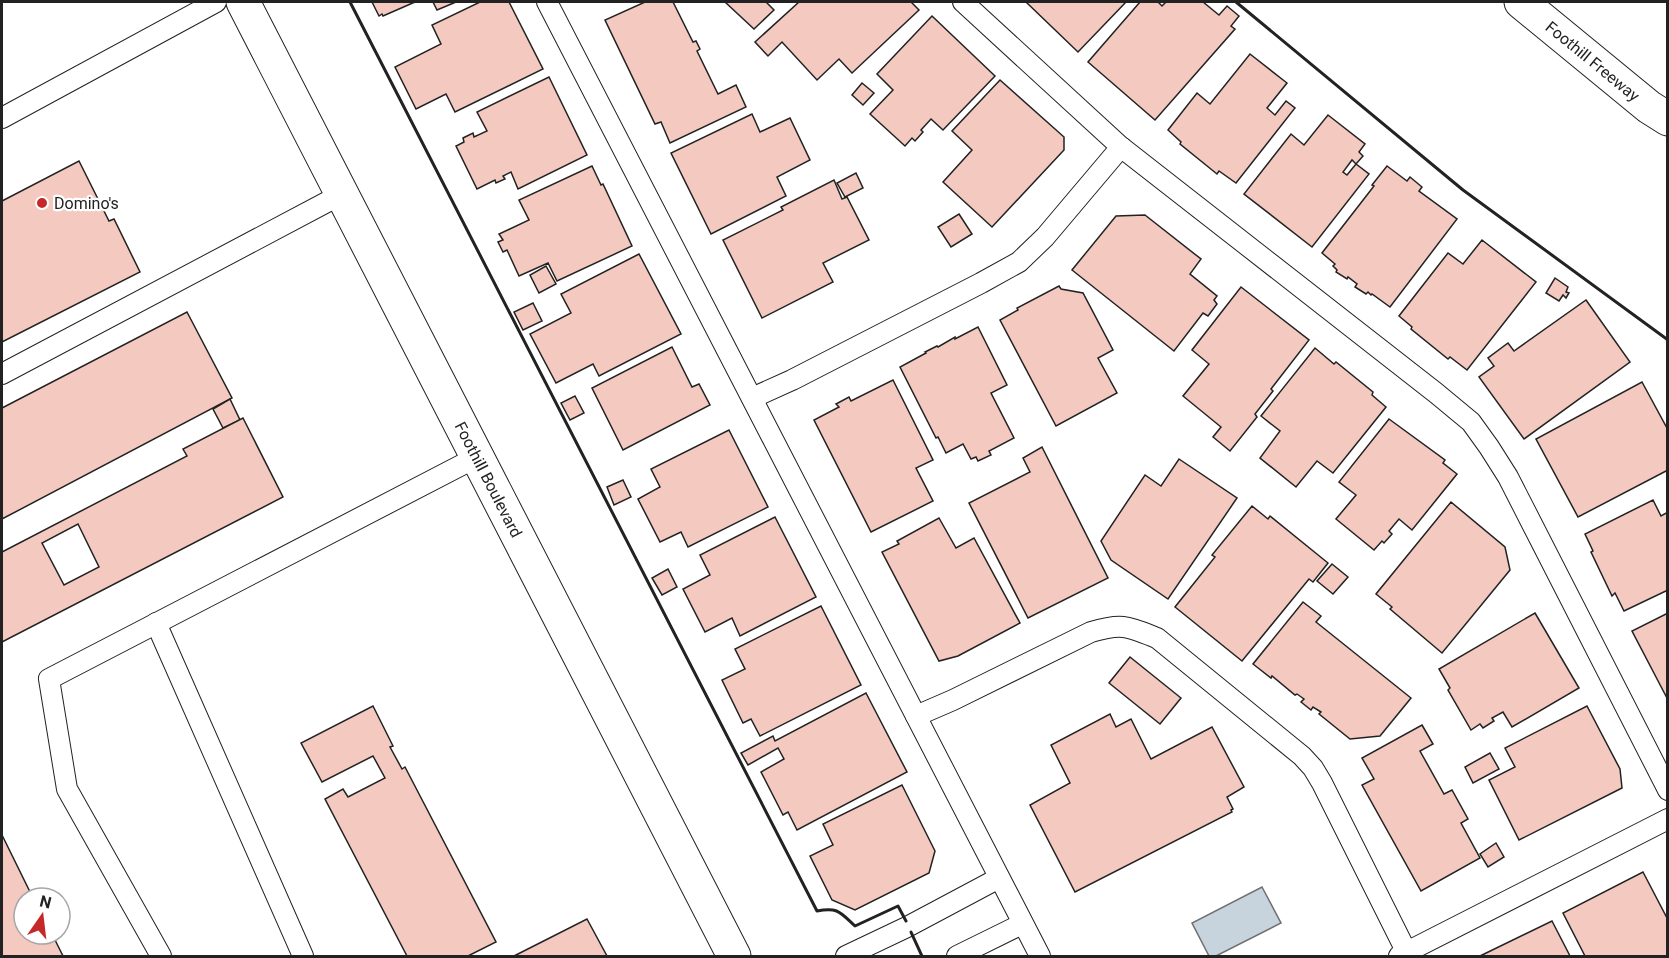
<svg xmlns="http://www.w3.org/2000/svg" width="1669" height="958" viewBox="0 0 1669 958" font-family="Roboto,sans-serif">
  <rect width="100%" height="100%" fill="#fff"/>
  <polygon fill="#c7d3dd" stroke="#6f6f6f" stroke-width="1.5" points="1262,887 1281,923 1216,956 1209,956 1192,923"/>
  <g fill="#f3c9c0" stroke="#222" stroke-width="1.5" fill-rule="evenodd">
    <polygon points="372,2 415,2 383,16 382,14 379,16"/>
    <polygon points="433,2 456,2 437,10"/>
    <polygon points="480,2 509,2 543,69 455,112 446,94 416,109 395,67 441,44 432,25"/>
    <polygon points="645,2 673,2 693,42 696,41 700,49 697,51 718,94 736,85 746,107 670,143 661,122 655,124 605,20"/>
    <polygon points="725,2 766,2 774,10 754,29"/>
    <polygon points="799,2 911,2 919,10 852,73 839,59 817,80 782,42 768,56 755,42"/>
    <polygon points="1026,2 1126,2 1078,52"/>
    <polygon points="1140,2 1158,2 1162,6 1166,2 1203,2 1219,15 1227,6 1239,16 1231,26 1235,29 1155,120 1088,62"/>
    <polygon points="932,16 995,76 943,130 931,119 921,130 923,132 915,141 912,138 905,146 870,114 893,90 877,74"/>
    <polygon points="1250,54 1287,83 1267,108 1275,115 1286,101 1295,108 1236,183 1219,171 1217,174 1180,144 1181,142 1168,130 1197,93 1210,104"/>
    <polygon points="549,77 587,155 518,189 511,172 503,176 505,179 496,183 495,180 477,189 456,146 464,142 463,138 473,133 474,137 487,131 477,112"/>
    <polygon points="1000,80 1064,137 1064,150 992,227 943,182 972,150 952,131"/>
    <polygon points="862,83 874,93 863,105 852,95"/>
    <polygon points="752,114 760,132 790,118 810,160 777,177 786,196 711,234 671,153"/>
    <polygon points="1328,115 1365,144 1359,152 1363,156 1356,164 1352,160 1343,172 1347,175 1356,164 1369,174 1312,247 1244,194 1291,134 1304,145"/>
    <polygon points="79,161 109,221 114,219 140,272 2,342 2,201"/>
    <polygon points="592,166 601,185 603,184 632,246 557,281 548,263 519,276 507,250 503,252 498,242 503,240 499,234 529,220 519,200"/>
    <polygon points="1387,166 1407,181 1410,177 1422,187 1419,191 1457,219 1390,307 1372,294 1371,295 1368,292 1366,294 1355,287 1357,284 1348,277 1347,279 1336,272 1337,270 1333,266 1335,264 1322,253 1374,186 1372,185"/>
    <polygon points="856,173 863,188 845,197 837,183"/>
    <polygon points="834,180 842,199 847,197 869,240 823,263 833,282 762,318 723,240 783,210 781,207"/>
    <polygon points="959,214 972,234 951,247 938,227"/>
    <polygon points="1145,215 1201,259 1190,274 1217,296 1214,300 1217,304 1208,316 1203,313 1174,351 1072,270 1116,216"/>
    <polygon points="1482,240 1536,282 1467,370 1450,357 1448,359 1411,329 1412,327 1399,316 1448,253 1463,264"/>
    <polygon points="639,254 681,334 599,376 593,364 556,383 530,334 571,313 561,294"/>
    <polygon points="546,266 556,284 539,293 530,275"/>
    <polygon points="1555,278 1568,287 1566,292 1569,293 1566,298 1563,295 1559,301 1546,293"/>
    <polygon points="1059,286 1061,289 1083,293 1113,350 1098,358 1117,393 1056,426 1000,320 1018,310 1017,308"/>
    <polygon points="1241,287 1309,340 1271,389 1273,391 1255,414 1257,417 1230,451 1213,437 1221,427 1183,396 1209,364 1192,350"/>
    <polygon points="1586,300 1630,362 1524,439 1479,377 1494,366 1488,358 1508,343 1514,351"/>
    <polygon points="533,303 542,321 523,330 514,312"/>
    <polygon points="187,312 232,398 2,519 2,408"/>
    <polygon points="978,327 1007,385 991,393 1014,438 989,451 991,455 978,461 976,457 971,459 963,444 946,453 938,437 936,438 900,367 926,353 925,352 937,346 938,347 955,337 955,339"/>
    <polygon points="672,347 692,387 699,384 710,405 623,450 592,388"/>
    <polygon points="1315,348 1334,364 1336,362 1373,392 1372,395 1386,407 1333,473 1317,461 1296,487 1260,458 1280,431 1261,416"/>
    <polygon points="893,380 933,460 916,468 933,501 871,532 814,420 839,407 836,404 849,397 851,401"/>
    <polygon points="1642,382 1668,430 1668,470 1578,517 1536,439"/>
    <polygon points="575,396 584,413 570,420 561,403"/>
    <polygon points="230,399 240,420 223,428 213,409"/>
    <path d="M243,418L283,497L2,642V552L187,456L183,449ZM78,524L99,567L64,585L42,543Z"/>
    <polygon points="1389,419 1445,460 1443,463 1457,474 1412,530 1399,519 1389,531 1392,534 1384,543 1382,541 1374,550 1336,519 1356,495 1339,482"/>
    <polygon points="729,430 768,507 688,547 681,532 660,542 638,499 660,487 651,469"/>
    <polygon points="1042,447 1108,578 1028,618 969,503 1030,472 1023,458"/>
    <polygon points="1179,459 1237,498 1168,599 1111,560 1101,541 1145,475 1161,486"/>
    <polygon points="623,480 631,497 614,505 607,487"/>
    <polygon points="1653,500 1661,516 1668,512 1668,590 1624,611 1615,593 1612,596 1591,552 1593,551 1585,534"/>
    <polygon points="1451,502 1505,547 1510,570 1442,653 1390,609 1392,607 1376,594"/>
    <polygon points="1252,506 1268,519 1270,516 1328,563 1313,582 1309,579 1242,661 1175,607 1215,557 1212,555"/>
    <polygon points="775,517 816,597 740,636 732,618 705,632 683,589 710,575 700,555"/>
    <polygon points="939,518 956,548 974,538 1020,623 958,656 939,661 882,552 899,544 897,541"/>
    <polygon points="1332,564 1348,577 1333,594 1317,581"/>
    <polygon points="668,569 677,587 662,595 652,578"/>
    <polygon points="1303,602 1321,616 1316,622 1411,698 1380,736 1350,739 1319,714 1321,712 1313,707 1311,710 1301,702 1304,699 1297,694 1295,695 1272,676 1271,678 1253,664"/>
    <polygon points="821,606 861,685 760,736 751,719 743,723 722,680 745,669 735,649"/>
    <polygon points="1535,613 1579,688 1512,727 1503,712 1492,718 1494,721 1483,728 1480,724 1471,730 1448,690 1450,688 1439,669"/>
    <polygon points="1668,613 1668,700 1632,631"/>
    <polygon points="1130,657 1181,698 1160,724 1109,683"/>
    <polygon points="866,693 907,772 797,830 788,812 783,815 761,772 784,759 778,748 748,765 741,753 773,736 775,741"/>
    <polygon points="373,706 393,746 390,747 402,769 405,767 496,942 468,956 407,956 325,799 343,789 348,797 385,778 373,756 322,782 301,743"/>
    <polygon points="1587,706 1620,769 1622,788 1519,840 1489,780 1515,767 1505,748"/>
    <polygon points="1110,714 1116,727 1131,719 1151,759 1212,727 1244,787 1227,797 1233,809 1231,810 1232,812 1075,892 1030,805 1070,783 1051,745"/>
    <polygon points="1422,725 1433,744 1420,751 1444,794 1452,790 1468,819 1461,823 1480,858 1421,891 1362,785 1374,779 1362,758"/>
    <polygon points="1490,753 1499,769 1473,783 1465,767"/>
    <polygon points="902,785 935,851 929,873 855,910 832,900 810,856 833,845 823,824"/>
    <polygon points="2,835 33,898 24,898 24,934 52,934 63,956 2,956"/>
    <polygon points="1496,843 1504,857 1488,867 1480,854"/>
    <polygon points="1643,872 1668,920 1668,956 1585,956 1563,913"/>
    <polygon points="587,919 607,956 514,956"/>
    <polygon points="1552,921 1570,956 1480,956"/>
  </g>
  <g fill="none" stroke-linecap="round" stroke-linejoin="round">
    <defs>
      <g id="service">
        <polyline points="547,2 1040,956"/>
        <polyline points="963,2 1121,147 1436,393 1471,422 1489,447 1508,477 1668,790"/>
        <polyline points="2,118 216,2"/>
        <polyline points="2,374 342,194"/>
        <polyline points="752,398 792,380 981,283 1019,262 1045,237 1121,147"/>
        <polyline points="156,623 303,956"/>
        <path d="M916,716L953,700L1091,632C1122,623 1127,626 1157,638L1302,756L1313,768L1322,783L1407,953"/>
        <polyline points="161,956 67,789 49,679 477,457"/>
        <polyline points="846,956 907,927 999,878"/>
        <polyline points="957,956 1022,924"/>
        <polyline points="1399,956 1668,819"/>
      </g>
      <g id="primary">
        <path id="s1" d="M243,2L734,956"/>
      </g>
      <g id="motorway">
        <path id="s2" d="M1521,2L1649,107L1668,119"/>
      </g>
    </defs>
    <use href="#service" stroke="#222" stroke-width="22"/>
    <use href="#primary" stroke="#222" stroke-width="35"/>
    <use href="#motorway" stroke="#222" stroke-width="35"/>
    <use href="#service" stroke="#fff" stroke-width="20"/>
    <use href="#primary" stroke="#fff" stroke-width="33"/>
    <use href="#motorway" stroke="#fff" stroke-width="33"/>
    <g stroke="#222" stroke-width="3">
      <path d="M350,2L817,911C838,907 840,912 855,926L898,906L906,921"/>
      <polyline points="1236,2 1463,190 1668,340"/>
      <polyline points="911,932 922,956"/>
    </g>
  </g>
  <circle fill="#c62828" stroke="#fff" stroke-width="2" cx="42" cy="203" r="6"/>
  <g text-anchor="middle" stroke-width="4.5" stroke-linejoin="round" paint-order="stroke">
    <g font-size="16" fill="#222" stroke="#fff">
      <text dy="6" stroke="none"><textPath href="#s2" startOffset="93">Foothill Freeway</textPath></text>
      <text dy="6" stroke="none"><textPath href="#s1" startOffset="537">Foothill Boulevard</textPath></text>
    </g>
    <g font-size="16" fill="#222" stroke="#fff" text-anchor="start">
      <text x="54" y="209">Domino's</text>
    </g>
  </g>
  <rect width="1669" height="958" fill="none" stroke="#222222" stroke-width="6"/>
  <g transform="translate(42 916) rotate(14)"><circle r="28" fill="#ffffff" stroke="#a7a7a7" stroke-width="1.5"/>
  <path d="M0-4.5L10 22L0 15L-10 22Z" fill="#c62828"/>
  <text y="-9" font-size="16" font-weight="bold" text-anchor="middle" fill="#222222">N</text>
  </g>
</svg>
